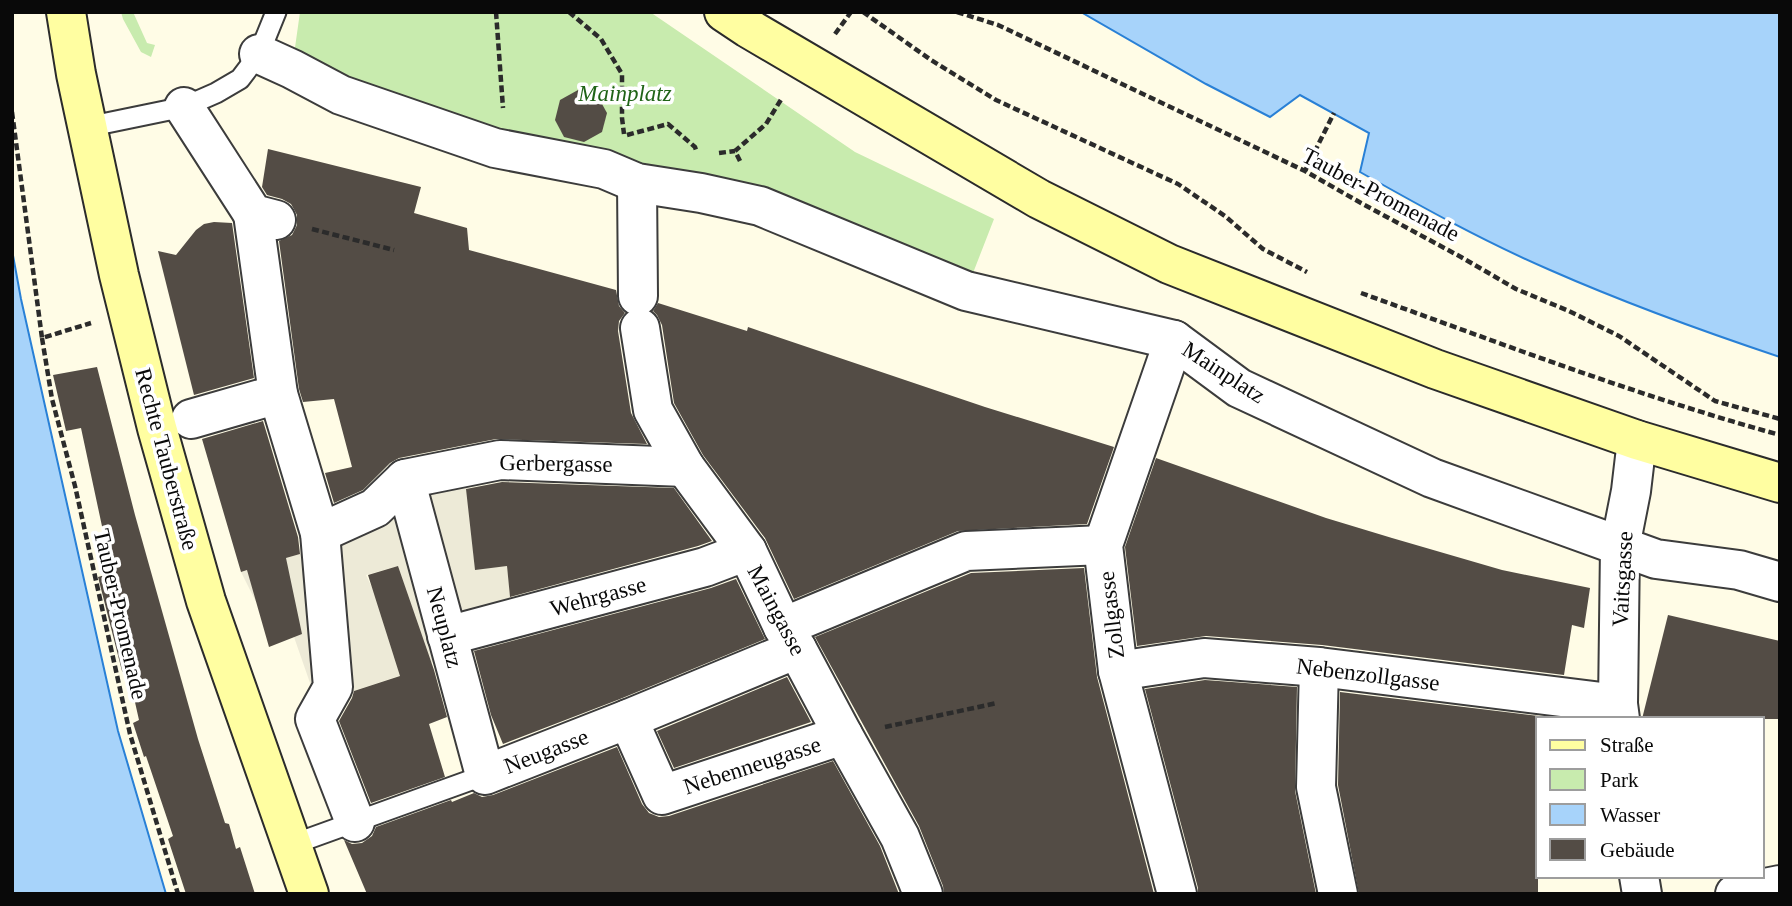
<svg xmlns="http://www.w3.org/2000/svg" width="1792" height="906" viewBox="0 0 1792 906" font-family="Georgia,serif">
  <rect width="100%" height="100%" fill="#fffce6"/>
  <g fill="#c8ebae">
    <polygon points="121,12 133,12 147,43 155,45 151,57 141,52 123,19"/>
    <polygon points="300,12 650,12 855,152 994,219 966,291 292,69"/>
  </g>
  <path fill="#edead7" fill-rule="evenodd" d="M409,455L411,461L466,482L475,569L507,566L511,604L510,634L467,655L452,653L411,672L317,703L294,637L292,591L256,602L241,572L313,550L324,509L363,490L358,472L372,457ZM398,566L425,647L394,657L380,612L383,611L366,575Z"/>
  <g fill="#a7d3fa" stroke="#2980d6" stroke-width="2">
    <path d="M1081,12H1780V357C1702,331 1625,303 1550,270C1485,242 1422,207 1360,172L1369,133L1300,95L1270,117L1206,84Z"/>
    <polygon points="12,250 21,299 118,731 166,894 12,894"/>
  </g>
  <g fill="#534c45">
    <polygon points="578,90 597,95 607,113 602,132 584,142 564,137 555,120 560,100"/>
    <polygon points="268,149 421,187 414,213 467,228 469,250 616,290 619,306 625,313 619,321 618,331 631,413 647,444 496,439 399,458 390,463 363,490 334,503 325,473 352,467 334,399 303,402 299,389 279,241 292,235 297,225 297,215 291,204 282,199 267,195 262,187"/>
    <polygon points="214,222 232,223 254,378 194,395 158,251 176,255 196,230 204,224"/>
    <polygon points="658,303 747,331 748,327 985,407 1114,447 1087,524 958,531 794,599 765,538 703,455 674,403 662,325 657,315 653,311"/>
    <polygon points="97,367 135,515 198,739 225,823 229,824 236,849 240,847 255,894 186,894 168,839 173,836 146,756 144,757 133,723 139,720 130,680 122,671 98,577 112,573 81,428 66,431 53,375"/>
    <polygon points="263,421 298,537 300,554 286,558 302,634 269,647 247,570 241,572 202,439"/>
    <polygon points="1156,458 1326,518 1392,538 1502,570 1590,588 1584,628 1572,625 1564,675 1322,645 1206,636 1137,646 1125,547"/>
    <polygon points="502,482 674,488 712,541 698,546 510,597 507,566 475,570 466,489"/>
    <polygon points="398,566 434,670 447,717 429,724 445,777 371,803 339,721 352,698 354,691 400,676 368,575"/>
    <polygon points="1084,568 1097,677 1154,894 944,894 943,886 919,826 815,637 971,573"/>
    <polygon points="736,579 765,639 620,699 503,744 491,715 474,651 711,588"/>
    <polygon points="1668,615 1780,641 1780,719 1642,719"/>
    <polygon points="787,677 811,722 674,768 657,731"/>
    <polygon points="1205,680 1297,687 1295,791 1316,894 1198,894 1198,888 1145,689"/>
    <polygon points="1340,692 1556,718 1538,719 1538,894 1359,894 1338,785"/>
    <polygon points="617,747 642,804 649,813 659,817 669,816 833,761 880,846 899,894 367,894 344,840 352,844 362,843 372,836 376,827 451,800 452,802 474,793 482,797 493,795"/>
  </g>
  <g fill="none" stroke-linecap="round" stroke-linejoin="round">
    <defs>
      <g id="lane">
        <polyline points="87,127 184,107 216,93 240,79 259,54 276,12"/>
        <polyline points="291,845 485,775"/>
      </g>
      <g id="street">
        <polyline points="259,54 292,69 341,95 495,148 604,169 637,183 701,193 760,206 966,291 1174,340 1239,388 1432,478 1656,559 1739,570 1780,582"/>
        <polyline points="184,107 253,214 276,220"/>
        <polyline points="637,183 638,296"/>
        <polyline points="253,214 278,394 320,533 333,687 315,719 355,822"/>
        <polyline points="640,328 653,410 685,467 747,551 783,627 797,649 843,735 900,837 923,894"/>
        <polyline points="1174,340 1103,545 1118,671 1177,894"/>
        <polyline points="191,419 278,394"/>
        <polyline points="405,479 485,775 628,719 797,649"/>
        <polyline points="320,533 375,508 405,479 500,460 685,467"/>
        <polyline points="783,627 966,551 1103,545"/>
        <polyline points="447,636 705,567 747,551"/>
        <polyline points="1319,667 1316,787 1338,894"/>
        <polyline points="1118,671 1204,658 1319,667 1618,704"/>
        <polyline points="628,719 662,795 843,735"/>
        <polyline points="1620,719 1618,704 1620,547 1631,491 1637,440"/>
        <polyline points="1639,876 1642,894"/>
        <polyline points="1735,894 1780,885"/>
      </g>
      <g id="secondary">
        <polyline points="66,12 76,74 119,275 157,428 206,601 309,894"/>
        <polyline points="724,12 748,28 1039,199 1169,264 1435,369 1637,440 1780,483"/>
      </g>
    </defs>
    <use href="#lane" stroke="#3c3c3c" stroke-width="23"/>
    <use href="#street" stroke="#3c3c3c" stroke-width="42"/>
    <use href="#secondary" stroke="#2b2b2b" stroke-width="42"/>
    <g stroke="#2b2b2b" stroke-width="4.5" stroke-dasharray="7 3.5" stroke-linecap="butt">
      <polyline points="496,12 503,108"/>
      <polyline points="569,12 601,39 622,74 622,118 624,134"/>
      <polyline points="863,12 931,60 996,100 1178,184 1225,216 1263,249 1307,272"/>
      <polyline points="957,12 998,25 1305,171 1361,203 1461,257 1516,289 1569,311 1619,336 1715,401 1780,419"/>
      <polyline points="835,34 851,12"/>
      <polyline points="12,112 42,338 91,323"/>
      <polyline points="627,135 668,124 695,147 696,150"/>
      <polyline points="719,153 735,151"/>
      <polyline points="740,161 735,151 766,124 782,98"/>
      <polyline points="1305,171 1334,113"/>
      <polyline points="312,229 394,250"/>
      <path d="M1361,293C1500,343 1638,396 1780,435"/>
      <polyline points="42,338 52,399 75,486 130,734 178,894"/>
      <polyline points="885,727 997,703"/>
    </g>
    <use href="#lane" stroke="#fff" stroke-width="19"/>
    <use href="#street" stroke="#fff" stroke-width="38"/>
    <use href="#secondary" stroke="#fffea1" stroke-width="38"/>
  </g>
  <g text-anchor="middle" stroke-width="7" stroke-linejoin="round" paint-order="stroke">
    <g font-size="23" font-style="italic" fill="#206417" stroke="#fff">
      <text x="625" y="101">Mainplatz</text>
    </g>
    <g font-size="23" fill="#090909" stroke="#fff">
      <text transform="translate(1381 194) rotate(28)" y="8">Tauber-Promenade</text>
      <text transform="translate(1224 372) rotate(33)" y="8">Mainplatz</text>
      <text transform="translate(167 459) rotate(75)" y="8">Rechte Tauberstraße</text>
      <text transform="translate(556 463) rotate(1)" y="8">Gerbergasse</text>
      <text transform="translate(1622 579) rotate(-87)" y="8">Vaitsgasse</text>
      <text transform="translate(598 596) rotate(-15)" y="8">Wehrgasse</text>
      <text transform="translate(777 610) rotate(62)" y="8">Maingasse</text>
      <text transform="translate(121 614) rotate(77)" y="8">Tauber-Promenade</text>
      <text transform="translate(1111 615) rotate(-97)" y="8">Zollgasse</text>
      <text transform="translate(445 627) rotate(75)" y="8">Neuplatz</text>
      <text transform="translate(1368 674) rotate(7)" y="8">Nebenzollgasse</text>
      <text transform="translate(546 751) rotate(-21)" y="8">Neugasse</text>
      <text transform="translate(752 765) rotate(-18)" y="8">Nebenneugasse</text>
    </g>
  </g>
  <rect width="1792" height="906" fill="none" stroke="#090909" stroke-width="28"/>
  <rect x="1536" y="717" width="228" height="161" fill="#ffffff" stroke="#9d9d9d" stroke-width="2"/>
  <rect x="1550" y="740" width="35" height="10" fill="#fffea1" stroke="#9d9d9d" stroke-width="2"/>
  <text x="1600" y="752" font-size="21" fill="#090909">Straße</text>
  <rect x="1550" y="769" width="35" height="21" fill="#c8ebae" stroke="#9d9d9d" stroke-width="2"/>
  <text x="1600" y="787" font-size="21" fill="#090909">Park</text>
  <rect x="1550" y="804" width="35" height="21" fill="#a7d3fa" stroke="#9d9d9d" stroke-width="2"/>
  <text x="1600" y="822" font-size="21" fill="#090909">Wasser</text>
  <rect x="1550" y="839" width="35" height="21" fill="#534c45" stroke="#9d9d9d" stroke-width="2"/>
  <text x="1600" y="857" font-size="21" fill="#090909">Gebäude</text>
</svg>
